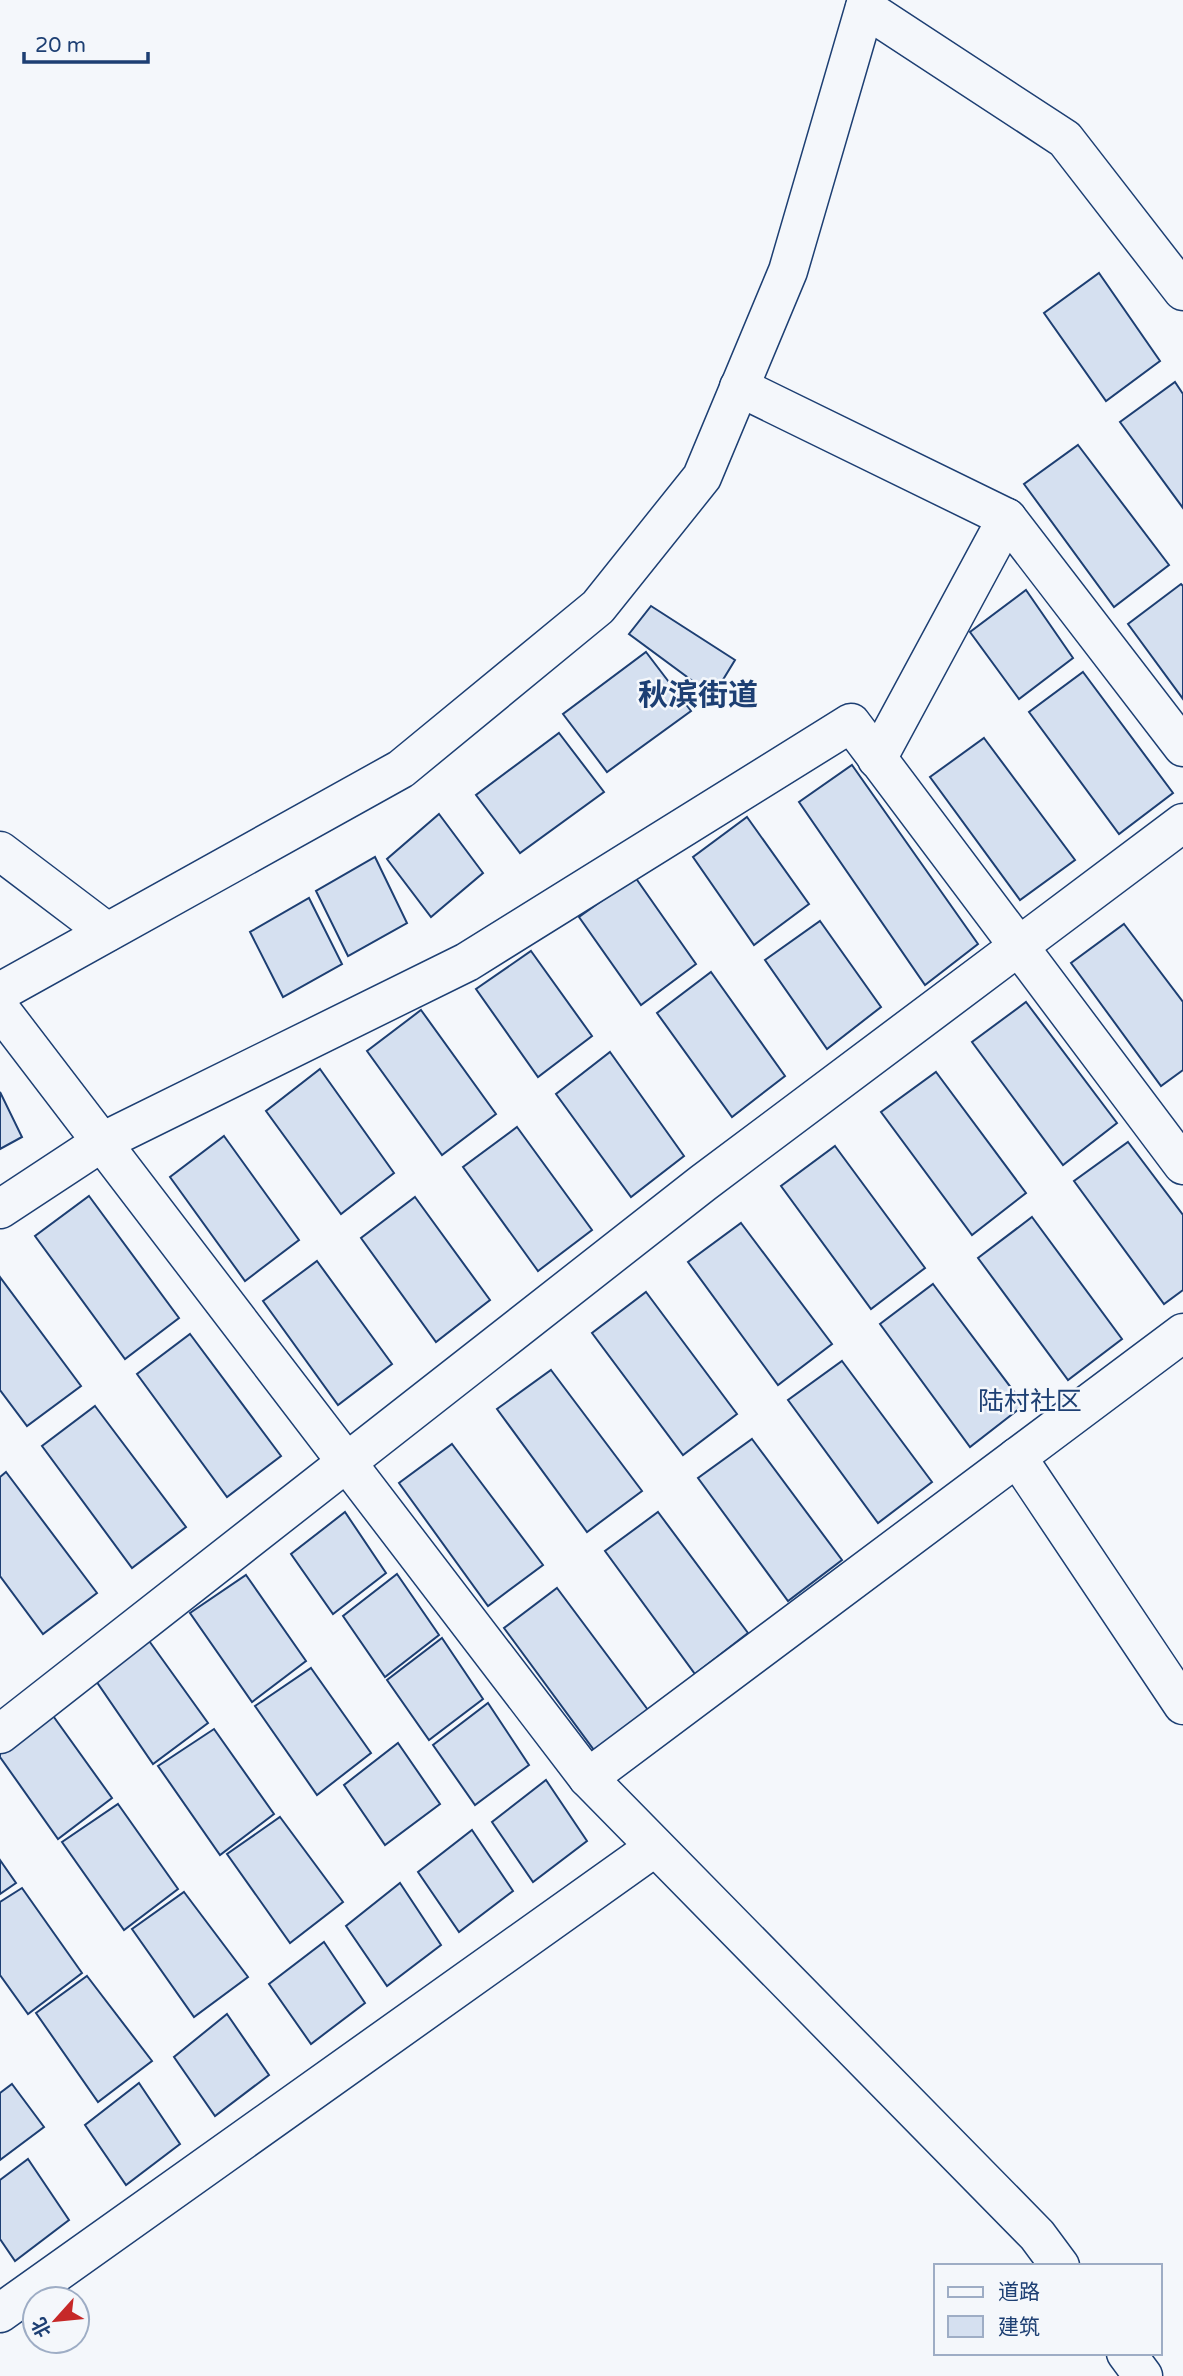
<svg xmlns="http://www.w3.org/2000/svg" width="1183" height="2376" viewBox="0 0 1183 2376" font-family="'Varela Round','Noto Sans SC',sans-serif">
  <rect width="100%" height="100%" fill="#f4f7fb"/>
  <g fill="#d5e0f0" stroke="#1d3f73" stroke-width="2">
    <polygon points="1099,273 1160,361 1106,401 1044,313"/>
    <polygon points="1175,382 1183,394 1183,508 1120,422"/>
    <polygon points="1078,445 1169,565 1114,607 1024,484"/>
    <polygon points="1181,584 1183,586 1183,699 1128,624"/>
    <polygon points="1026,590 1073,658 1019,699 970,632"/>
    <polygon points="651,606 735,660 713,696 629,634"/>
    <polygon points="646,652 691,711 607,772 563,714"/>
    <polygon points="1083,672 1173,793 1119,834 1029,712"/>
    <polygon points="559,733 604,792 520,853 476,795"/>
    <polygon points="984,738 1075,860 1020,900 930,777"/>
    <polygon points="852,765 978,944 925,985 799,802"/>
    <polygon points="439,814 483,873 431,917 387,859"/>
    <polygon points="747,817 809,904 754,945 693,857"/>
    <polygon points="375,857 407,923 348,956 316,891"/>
    <polygon points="635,877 696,964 641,1005 579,917"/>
    <polygon points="309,898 342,964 283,997 250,932"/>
    <polygon points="820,921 881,1007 827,1049 765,960"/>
    <polygon points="1124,924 1183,1002 1183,1070 1161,1086 1071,963"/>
    <polygon points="531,951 592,1036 538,1077 476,989"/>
    <polygon points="711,972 785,1076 732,1117 657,1013"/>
    <polygon points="1026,1002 1117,1123 1063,1165 972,1042"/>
    <polygon points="421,1010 496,1114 442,1155 367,1051"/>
    <polygon points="610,1052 684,1156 631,1197 556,1094"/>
    <polygon points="320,1069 394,1173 341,1214 266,1111"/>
    <polygon points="936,1072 1026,1193 972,1235 881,1112"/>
    <polygon points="0,1092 22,1137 0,1149"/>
    <polygon points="517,1127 592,1230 538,1271 463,1167"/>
    <polygon points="224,1136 299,1240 245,1281 170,1177"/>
    <polygon points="1128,1142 1183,1215 1183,1290 1164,1304 1074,1181"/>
    <polygon points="835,1146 925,1268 871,1309 781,1186"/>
    <polygon points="89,1196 179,1318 125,1359 35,1236"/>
    <polygon points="415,1197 490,1300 436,1342 361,1238"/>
    <polygon points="1032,1217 1122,1339 1068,1380 978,1258"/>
    <polygon points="741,1223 832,1344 778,1385 688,1262"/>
    <polygon points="317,1261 392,1364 338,1405 263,1301"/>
    <polygon points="0,1277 81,1386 27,1426 0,1390"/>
    <polygon points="933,1284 1024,1405 970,1447 880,1324"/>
    <polygon points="646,1292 737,1414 683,1455 592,1333"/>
    <polygon points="190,1334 281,1456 227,1497 137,1374"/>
    <polygon points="842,1361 932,1482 878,1523 788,1400"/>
    <polygon points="551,1370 642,1491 587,1532 497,1409"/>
    <polygon points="95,1406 186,1527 132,1568 42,1446"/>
    <polygon points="752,1439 842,1560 788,1601 698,1478"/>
    <polygon points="452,1444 543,1565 488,1606 399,1483"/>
    <polygon points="6,1472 97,1593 43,1634 0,1576 0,1477"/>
    <polygon points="345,1512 386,1573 333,1614 291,1554"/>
    <polygon points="658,1512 748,1633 695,1674 605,1551"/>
    <polygon points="397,1574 439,1635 385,1677 343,1616"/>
    <polygon points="246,1575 306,1661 252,1702 190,1613"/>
    <polygon points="557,1588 648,1710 594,1750 504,1628"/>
    <polygon points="147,1638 208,1723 153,1764 92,1675"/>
    <polygon points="442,1638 483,1699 429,1740 387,1680"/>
    <polygon points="311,1668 371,1753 317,1795 255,1706"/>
    <polygon points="488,1703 529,1765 475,1805 433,1745"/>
    <polygon points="51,1713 112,1798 58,1839 0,1757 0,1748"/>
    <polygon points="214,1729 274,1814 220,1855 158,1766"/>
    <polygon points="398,1743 440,1804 385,1845 344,1785"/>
    <polygon points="546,1780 587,1841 533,1882 492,1822"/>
    <polygon points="118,1804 178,1889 124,1930 62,1842"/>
    <polygon points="280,1817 343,1902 290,1943 227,1854"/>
    <polygon points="472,1830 513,1891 459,1932 418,1872"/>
    <polygon points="0,1860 16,1883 0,1894"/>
    <polygon points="400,1883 441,1945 387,1986 346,1926"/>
    <polygon points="22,1888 82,1973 28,2014 0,1975 0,1902"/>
    <polygon points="184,1892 248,1977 194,2017 132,1929"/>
    <polygon points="324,1942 365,2003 311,2044 269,1984"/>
    <polygon points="87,1976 152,2061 98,2102 36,2013"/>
    <polygon points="227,2014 269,2075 215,2116 174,2057"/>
    <polygon points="139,2083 180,2144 126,2185 85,2125"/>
    <polygon points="12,2084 44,2127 0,2160 0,2093"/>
    <polygon points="28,2159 69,2220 15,2261 0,2239 0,2180"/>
  </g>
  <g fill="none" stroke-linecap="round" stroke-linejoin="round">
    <defs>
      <g id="minor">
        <polyline points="865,8 1065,139 1183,291"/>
        <polyline points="739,387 1007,518 1183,747"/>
        <polyline points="877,759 1007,518"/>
        <polyline points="0,851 107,932"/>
        <polyline points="0,992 401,769 598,607 702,477 788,271 867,0"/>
        <polyline points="0,1009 588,1778 1037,2235 1060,2266"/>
        <polyline points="0,1209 102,1142 467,962 851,723 1183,1165"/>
        <polyline points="1017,1457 1183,1705"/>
        <polyline points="0,1734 703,1183 1183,823"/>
        <polyline points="588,1778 1183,1333"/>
        <polyline points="0,2313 655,1847"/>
        <polyline points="1126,2353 1143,2376"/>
      </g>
    </defs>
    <use href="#minor" stroke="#1d3f73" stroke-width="41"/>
    <use href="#minor" stroke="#f4f7fb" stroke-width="38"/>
  </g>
  <g text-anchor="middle" stroke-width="5" stroke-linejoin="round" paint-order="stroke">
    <g font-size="26" fill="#1d3f73" stroke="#f4f7fb">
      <text x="1030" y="1410">陆村社区</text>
    </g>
    <g font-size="30" font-weight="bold" fill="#1d3f73" stroke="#f4f7fb">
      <text x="698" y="705">秋滨街道</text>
    </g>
  </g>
  <rect x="934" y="2264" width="228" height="91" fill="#f4f7fb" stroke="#9eadc5" stroke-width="2"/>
  <rect x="948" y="2287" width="35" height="10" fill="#f4f7fb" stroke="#9eadc5" stroke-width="2"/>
  <text x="998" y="2299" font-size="21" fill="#1d3f73">道路</text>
  <rect x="948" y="2316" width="35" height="21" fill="#d5e0f0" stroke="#9eadc5" stroke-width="2"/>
  <text x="998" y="2334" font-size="21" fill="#1d3f73">建筑</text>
  <g transform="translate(56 2320) rotate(243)"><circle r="33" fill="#f4f7fb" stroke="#9eadc5" stroke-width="2"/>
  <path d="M0-5L12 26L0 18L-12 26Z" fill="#c62828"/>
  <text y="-10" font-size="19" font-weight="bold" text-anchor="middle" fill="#1d3f73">北</text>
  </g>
  <path d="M24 52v10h124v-10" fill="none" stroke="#1d3f73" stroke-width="3.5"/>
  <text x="35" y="52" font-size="21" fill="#1d3f73" stroke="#f4f7fb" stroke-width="5" paint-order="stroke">20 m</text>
</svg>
